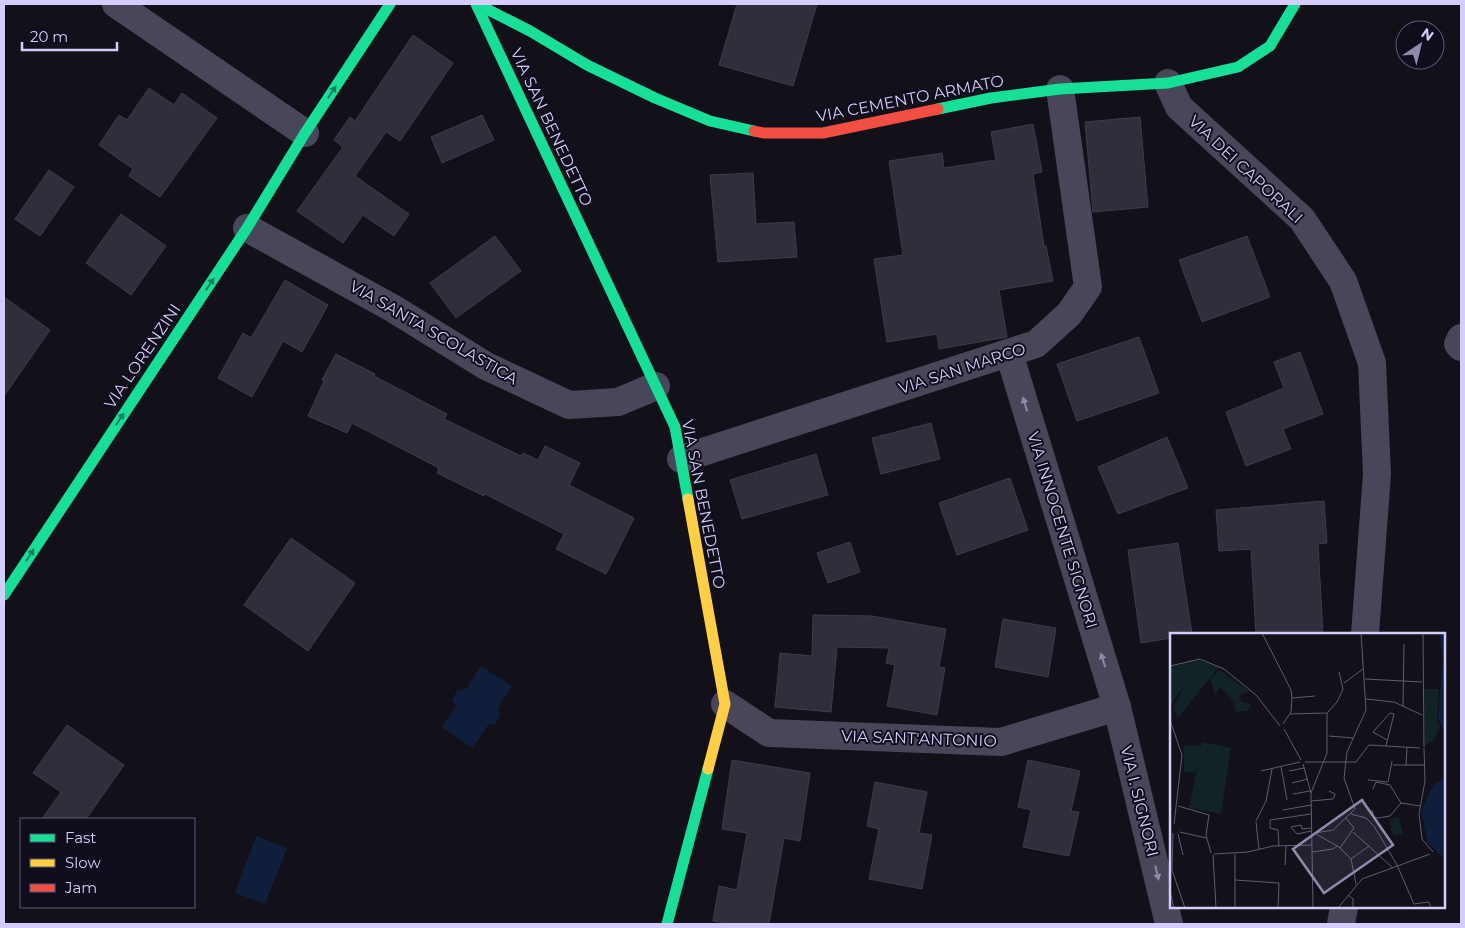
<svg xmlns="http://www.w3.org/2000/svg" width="1465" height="928" viewBox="0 0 1465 928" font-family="Montserrat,sans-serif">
  <rect width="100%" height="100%" fill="#121018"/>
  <g fill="#0f1f3b">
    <polygon points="481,666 512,686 497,709 500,715 495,724 489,724 472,748 442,727 456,706 452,699 458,690 466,689"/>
    <polygon points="256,836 287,848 265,904 235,893"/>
  </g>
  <g fill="#302e3b" stroke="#3e3b4c">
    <polygon points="737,4 817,4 793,86 719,65"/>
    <polygon points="413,35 453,63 400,141 386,132 355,176 409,214 394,236 363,215 343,243 297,211 343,147 334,140 350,117 355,121"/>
    <polygon points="149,88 174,105 182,93 217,118 160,197 129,176 133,169 99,145 119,115 127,120"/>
    <polygon points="482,115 494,140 442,163 431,137"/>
    <polygon points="1140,117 1148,207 1093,212 1085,122"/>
    <polygon points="1033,124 1042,172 1033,174 1044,246 1046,246 1053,281 999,290 1007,337 939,349 937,334 887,342 874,259 903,255 889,161 942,153 944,168 996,160 991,132"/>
    <polygon points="49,170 74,187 40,236 15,219"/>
    <polygon points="753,173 756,224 794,222 797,257 718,262 710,175"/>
    <polygon points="121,214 166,246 131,295 86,263"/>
    <polygon points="495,236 521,271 456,318 430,283"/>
    <polygon points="1247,236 1270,297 1202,322 1179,260"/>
    <polygon points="285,280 328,305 302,352 283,341 252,397 218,378 243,333 251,338"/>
    <polygon points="4,297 50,330 4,396"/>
    <polygon points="1139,337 1159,393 1077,421 1057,364"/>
    <polygon points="1300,352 1323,414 1283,429 1291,449 1246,466 1226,412 1284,388 1274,362"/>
    <polygon points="336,354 375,374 374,376 447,414 444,419 521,456 523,453 538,460 545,446 580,463 569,485 634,518 606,574 556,549 564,534 485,494 484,496 437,473 439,468 352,423 347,433 308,416 324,381 322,380"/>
    <polygon points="931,423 940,459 881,474 872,438"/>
    <polygon points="1167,437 1188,488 1118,514 1098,467"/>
    <polygon points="816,454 828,495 742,519 730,480"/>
    <polygon points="1010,478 1028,530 957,555 939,503"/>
    <polygon points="1324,501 1327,543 1318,544 1323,634 1256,634 1251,549 1219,551 1216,510"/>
    <polygon points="291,538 355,583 308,651 244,605"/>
    <polygon points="850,542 860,572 828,583 817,553"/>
    <polygon points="1178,543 1192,634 1171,634 1171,638 1141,643 1128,550"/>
    <polygon points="813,615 872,616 946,629 939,667 945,668 937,715 887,706 895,665 886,663 889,648 837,647 831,712 775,707 780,653 812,656"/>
    <polygon points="1003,619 1056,628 1048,677 995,667"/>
    <polygon points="67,725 124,765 86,819 42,819 61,792 33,773"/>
    <polygon points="732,760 810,773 800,841 784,838 769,924 733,924 713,921 719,886 737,890 747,833 722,829"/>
    <polygon points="1028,760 1080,771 1071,811 1079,812 1069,856 1023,847 1031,810 1018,807"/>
    <polygon points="875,782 927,792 919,833 932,835 922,889 869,879 879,829 867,826"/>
  </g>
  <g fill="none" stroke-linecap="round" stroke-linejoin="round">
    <g stroke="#484659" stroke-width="28">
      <polyline points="116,4 305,133"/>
      <polyline points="1168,83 1179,107 1302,219 1343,281 1372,363 1377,474 1365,634"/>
      <polyline points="247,228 394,309 486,366 569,405 618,402 656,386"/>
      <polyline points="1461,338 1458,344 1461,347"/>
      <polyline points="1009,353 1117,707 1169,924"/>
      <polyline points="681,459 1036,344 1069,314 1088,287 1060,89"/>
      <polyline points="725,704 769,733 1001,742 1117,707"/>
      <polyline points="1341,924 1344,907"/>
    </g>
    <g stroke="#16e098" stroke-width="11">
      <polyline points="476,4 675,427 688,499"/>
      <polyline points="477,4 530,31 587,65 655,98 710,121 754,131"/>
      <polyline points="938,109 991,98 1060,89 1168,83 1238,67 1270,46 1295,4"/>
      <polyline points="4,595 247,228 305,133 390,4"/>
      <polyline points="667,924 708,769"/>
    </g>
    <polyline stroke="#ffcf43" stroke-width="11" points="688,499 725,704 708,769"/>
    <polyline stroke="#f24e42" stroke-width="11" points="754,131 763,133 823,133 938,109"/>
  </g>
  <defs><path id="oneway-solid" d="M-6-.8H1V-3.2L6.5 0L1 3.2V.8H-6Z" transform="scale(1.25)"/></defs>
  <g fill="#138160">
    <use href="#oneway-solid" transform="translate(332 92) rotate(-57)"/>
    <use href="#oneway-solid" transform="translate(210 284) rotate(-56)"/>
    <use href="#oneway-solid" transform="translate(120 419) rotate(-56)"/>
    <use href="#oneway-solid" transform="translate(30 555) rotate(-57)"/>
  </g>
  <g fill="#8e8aaa">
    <use href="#oneway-solid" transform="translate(1025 404) rotate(-107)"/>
    <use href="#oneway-solid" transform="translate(1103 660) rotate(-107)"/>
    <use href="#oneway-solid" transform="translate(1157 873) rotate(76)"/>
  </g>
  <g text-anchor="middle" stroke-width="4" stroke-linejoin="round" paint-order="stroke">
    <g font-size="16" fill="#d3cdfb" stroke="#100d1c">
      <text transform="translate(910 98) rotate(-11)" y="6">VIA CEMENTO ARMATO</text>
      <text transform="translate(552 127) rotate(65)" y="6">VIA SAN BENEDETTO</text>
      <text transform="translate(1246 169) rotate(43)" y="6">VIA DEI CAPORALI</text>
      <text transform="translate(434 332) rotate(30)" y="6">VIA SANTA SCOLASTICA</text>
      <text transform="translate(142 356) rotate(-56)" y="6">VIA LORENZINI</text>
      <text transform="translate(962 368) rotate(-18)" y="6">VIA SAN MARCO</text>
      <text transform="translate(704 504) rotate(79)" y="6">VIA SAN BENEDETTO</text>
      <text transform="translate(1063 530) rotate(73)" y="6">VIA INNOCENTE SIGNORI</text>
      <text transform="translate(919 738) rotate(2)" y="6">VIA SANT'ANTONIO</text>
      <text transform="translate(1140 801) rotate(76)" y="6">VIA I. SIGNORI</text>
    </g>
  </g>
  <g transform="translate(1170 633)">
    <rect width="275" height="275" fill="#121018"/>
    <path d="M29,27L49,34L8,85L3,74L15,52L1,71L0,34ZM50,37L80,59L69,62L72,69L79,70L81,73L77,78L66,79L63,67L50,54L45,62L40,46ZM254,56H269L267,89L270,95L263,108L255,112ZM32,109L61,115L51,181L19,175L28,129L25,140L14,139L13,112L31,113ZM229,184L233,201L223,203L219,186Z" fill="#112324"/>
    <path d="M269,0H275V100L268,85L273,24ZM273,147L275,148V226L258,210L251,179L263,152Z" fill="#0f1f3b"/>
    <path fill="none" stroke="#5f5c73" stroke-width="1" d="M92,0L121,57L122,65M253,0L254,114M0,33L30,26L54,36L86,62L110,93M195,46L252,49M174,50L193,36M196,66L224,69L252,82M233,73L234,11M120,81L156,80M0,87L12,122L4,191M113,91L121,79L122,65L145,63M114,96L131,127M159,103L183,105M216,113L224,81L220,80L203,99L217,107M254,115L255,148L249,181L252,206L263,219M135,129H186L199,112L250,115M133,131L141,160L143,275M223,132H254M236,133L237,114M111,134L117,167M91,138L130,129M119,138L134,135M198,147L218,149L222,128M122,150L138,146M203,156L206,149L220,152L231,170M141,160L157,120V80L167,69L173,56L169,39M123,161L140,158M141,168L163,166L165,161L159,158M8,173L39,182L36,202L41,220M113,177L141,172M202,177L204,184L208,185L220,183L231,170L250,173M181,181L196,185L204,193L227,232L244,271L259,269L261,275M86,188L96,168L102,136M86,189L89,216M141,195L132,196L131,192L121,194L127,201L141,198M10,199L36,205M183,199L223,235M3,200L2,237L15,275M145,200L163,197L185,176L174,145L177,119L196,77L191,0M8,201L13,222M146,201L169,214L181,226L186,251M109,213L108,197L100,195V187L141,181M170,215L184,195L176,185M142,219L163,216L167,213M44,221L78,219L103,213L142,212M65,221V275M43,222L46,275M181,226L199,213M115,232L116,213M65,247L109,250L108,275M0,258L4,275M178,262L183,266V275M168,275L192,246L260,221"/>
    <path fill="#8f8bac" fill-opacity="0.15" stroke="#8f8bac" stroke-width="2.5" d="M192,167L223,212L154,260L123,216Z"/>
    <rect width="275" height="275" fill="none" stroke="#d3cdfb" stroke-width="2.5"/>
  </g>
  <rect width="1465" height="928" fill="none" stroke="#d3cdfb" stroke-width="10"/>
  <rect x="20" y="818" width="175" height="90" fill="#100d1c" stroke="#5e5a75"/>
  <rect x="30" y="834" width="25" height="8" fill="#16e098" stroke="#5e5a75"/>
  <text x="65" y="843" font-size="15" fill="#d3cdfb">Fast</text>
  <rect x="30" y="859" width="25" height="8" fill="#ffcf43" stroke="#5e5a75"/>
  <text x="65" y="868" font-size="15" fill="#d3cdfb">Slow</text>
  <rect x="30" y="884" width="25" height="8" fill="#f24e42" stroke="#5e5a75"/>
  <text x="65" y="893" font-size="15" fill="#d3cdfb">Jam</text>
  <g transform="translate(1420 45) rotate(35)"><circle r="24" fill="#100d1c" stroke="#5e5a75"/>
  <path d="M0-4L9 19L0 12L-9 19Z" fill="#8f8bac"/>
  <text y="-8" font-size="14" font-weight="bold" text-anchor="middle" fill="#d3cdfb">N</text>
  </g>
  <path d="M22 42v8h95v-8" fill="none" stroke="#d3cdfb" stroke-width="2.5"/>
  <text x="30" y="42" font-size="15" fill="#d3cdfb" stroke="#100d1c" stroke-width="4" paint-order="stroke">20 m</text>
</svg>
